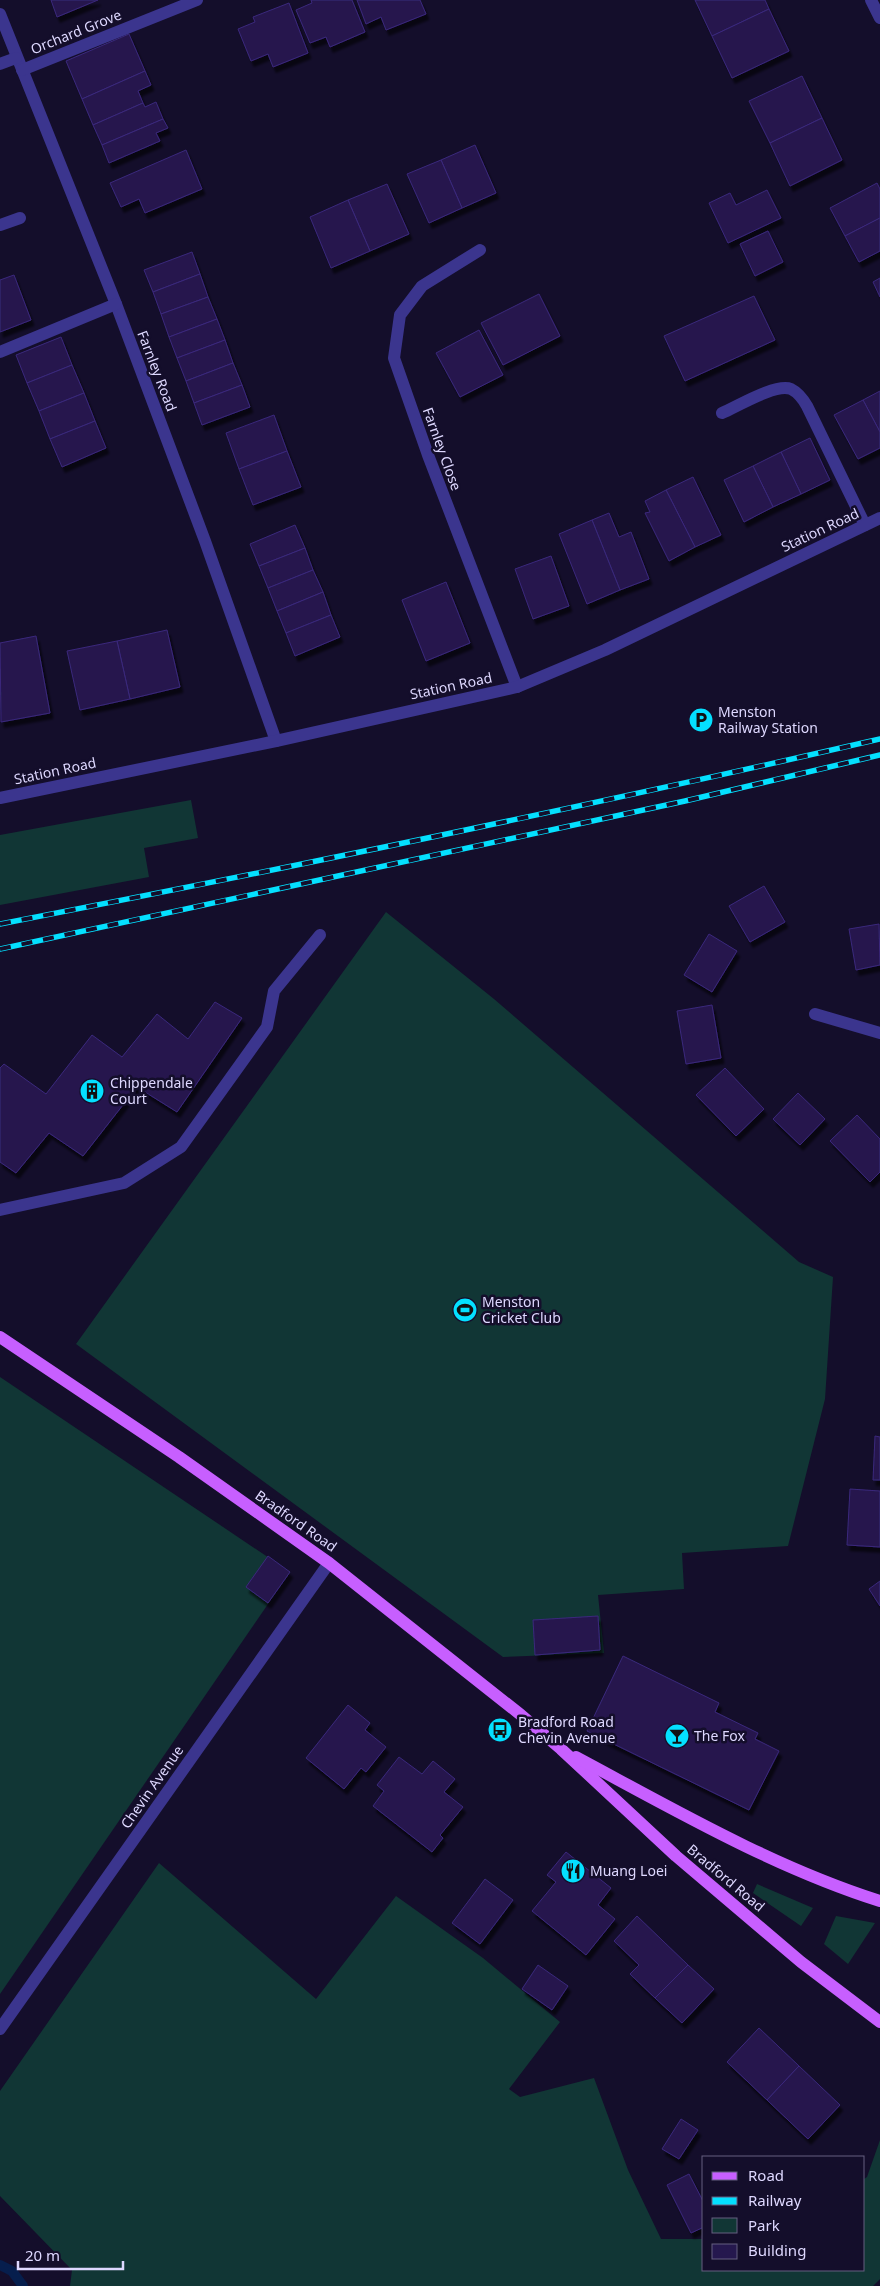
<svg xmlns="http://www.w3.org/2000/svg" width="880" height="2286" viewBox="0 0 880 2286" font-family="'Noto Sans',sans-serif">
  <defs>
    <filter id="shadow"><feDropShadow dx="3" dy="5.5" stdDeviation="1" flood-color="#0009"/></filter>
  </defs>
  <rect width="100%" height="100%" fill="#140e2b"/>
  <g fill="#113635">
    <polygon points="191,800 198,838 144,848 149,877 0,905 0,835"/>
    <polygon points="386,912 494,999 799,1262 833,1277 825,1399 788,1546 682,1553 684,1589 598,1595 604,1653 503,1657 76,1344"/>
    <polygon points="0,1377 290,1572 0,1994"/>
    <polygon points="159,1863 316,1999 396,1896 483,1958 560,2022 509,2089 520,2097 594,2078 628,2170 661,2239 704,2239 704,2270 864,2270 864,2179 867,2177 880,2140 880,2279 873,2286 70,2286 72,2270 0,2196 0,2091"/>
    <polygon points="757,1884 813,1908 801,1926 753,1893"/>
    <polygon points="836,1916 875,1923 848,1964 824,1944"/>
  </g>
  <g fill="none" stroke-linecap="round" stroke-linejoin="round">
    <polyline stroke="#061e4d" stroke-width="10" points="0,2265 12,2271 23,2286"/>
  </g>
  <g fill="#25184e" stroke="#3b287c" filter="url(#shadow)">
    <polygon points="51,0 98,0 57,17"/>
    <polygon points="311,0 352,0 365,32 330,47 326,37 310,43 296,10 312,3"/>
    <polygon points="357,0 420,0 426,14 386,30 381,17 366,24"/>
    <polygon points="695,0 765,0 769,9 712,36"/>
    <polygon points="289,3 308,53 273,67 268,54 251,61 238,29 255,22 253,17"/>
    <polygon points="769,9 789,51 732,78 712,36"/>
    <polygon points="129,34 145,71 82,99 66,61"/>
    <polygon points="145,71 151,85 138,91 143,103 93,125 82,99"/>
    <polygon points="802,76 822,118 770,143 749,101"/>
    <polygon points="156,102 163,119 102,145 93,125 143,103 145,107"/>
    <polygon points="822,118 842,160 790,186 770,143"/>
    <polygon points="163,119 168,128 156,133 160,141 109,163 102,145"/>
    <polygon points="475,145 496,193 462,208 441,160"/>
    <polygon points="186,150 202,189 145,213 139,199 121,207 110,183"/>
    <polygon points="441,160 462,208 429,223 407,174"/>
    <polygon points="877,183 880,189 880,218 845,236 830,208"/>
    <polygon points="387,184 409,234 370,251 348,200"/>
    <polygon points="767,190 781,218 728,243 709,203 730,193 736,205"/>
    <polygon points="348,200 370,251 331,268 310,217"/>
    <polygon points="880,218 880,251 859,262 845,236"/>
    <polygon points="768,231 783,262 755,276 740,244"/>
    <polygon points="192,252 200,274 153,292 144,270"/>
    <polygon points="200,274 208,297 161,314 153,292"/>
    <polygon points="14,275 31,320 0,332 0,280"/>
    <polygon points="880,278 880,297 873,282"/>
    <polygon points="539,294 560,336 503,365 481,323"/>
    <polygon points="754,296 775,340 685,381 664,336"/>
    <polygon points="208,297 217,319 169,337 161,314"/>
    <polygon points="217,319 225,340 177,358 169,337"/>
    <polygon points="479,330 503,375 460,397 436,353"/>
    <polygon points="61,337 72,365 27,383 16,355"/>
    <polygon points="225,340 233,363 186,381 177,358"/>
    <polygon points="233,363 242,385 194,403 186,381"/>
    <polygon points="72,365 84,393 39,411 27,383"/>
    <polygon points="242,385 250,407 202,425 194,403"/>
    <polygon points="880,391 880,432 863,400"/>
    <polygon points="84,393 95,421 50,439 39,411"/>
    <polygon points="863,400 880,432 880,448 858,459 834,415"/>
    <polygon points="274,415 287,451 239,469 226,433"/>
    <polygon points="95,421 106,448 62,467 50,439"/>
    <polygon points="810,438 830,480 801,494 781,452"/>
    <polygon points="287,451 301,487 253,505 239,469"/>
    <polygon points="781,452 801,494 773,507 753,466"/>
    <polygon points="753,466 773,507 744,522 724,480"/>
    <polygon points="693,477 721,535 695,547 666,490"/>
    <polygon points="666,490 695,547 669,561 645,513 650,512 645,501"/>
    <polygon points="609,513 619,537 631,532 649,579 620,590 592,520"/>
    <polygon points="592,520 620,590 587,604 559,534"/>
    <polygon points="295,525 305,548 259,566 250,544"/>
    <polygon points="305,548 313,570 268,588 259,566"/>
    <polygon points="551,556 569,606 533,619 515,569"/>
    <polygon points="313,570 323,592 277,611 268,588"/>
    <polygon points="446,582 470,643 426,661 402,600"/>
    <polygon points="323,592 331,615 286,633 277,611"/>
    <polygon points="331,615 340,637 295,656 286,633"/>
    <polygon points="167,630 180,687 130,699 117,641"/>
    <polygon points="36,636 50,713 1,722 0,643"/>
    <polygon points="117,641 130,699 80,710 67,651"/>
    <polygon points="764,886 785,922 750,942 729,906"/>
    <polygon points="879,924 880,965 856,970 849,929"/>
    <polygon points="709,934 737,951 712,992 684,975"/>
    <polygon points="215,1002 242,1018 177,1112 137,1087 83,1156 49,1133 16,1173 0,1162 0,1068 4,1064 46,1094 92,1035 122,1057 157,1014 188,1039"/>
    <polygon points="712,1005 721,1058 686,1064 677,1011"/>
    <polygon points="725,1068 764,1109 736,1136 696,1095"/>
    <polygon points="798,1093 825,1119 800,1145 773,1119"/>
    <polygon points="857,1115 880,1139 880,1172 870,1182 830,1141"/>
    <polygon points="875,1436 880,1437 880,1480 873,1480"/>
    <polygon points="850,1489 880,1491 880,1547 847,1545"/>
    <polygon points="268,1556 290,1572 268,1603 246,1587"/>
    <polygon points="880,1581 880,1606 869,1589"/>
    <polygon points="598,1616 600,1650 535,1655 533,1620"/>
    <polygon points="623,1656 719,1703 715,1712 758,1733 755,1739 779,1751 749,1810 587,1731"/>
    <polygon points="348,1705 370,1723 365,1730 386,1747 366,1772 361,1768 344,1789 306,1758"/>
    <polygon points="399,1757 422,1774 433,1761 455,1779 444,1792 463,1807 440,1835 443,1838 432,1852 373,1806 384,1791 377,1785"/>
    <polygon points="566,1852 611,1888 598,1905 615,1919 586,1955 532,1911 556,1882 547,1875"/>
    <polygon points="485,1879 513,1900 480,1944 452,1923"/>
    <polygon points="637,1916 688,1965 655,1998 630,1974 639,1965 614,1941"/>
    <polygon points="538,1965 568,1986 552,2010 522,1989"/>
    <polygon points="688,1965 714,1989 682,2023 655,1998"/>
    <polygon points="759,2028 799,2066 767,2100 727,2062"/>
    <polygon points="799,2066 840,2105 808,2139 767,2100"/>
    <polygon points="681,2119 698,2130 679,2159 662,2149"/>
    <polygon points="689,2174 704,2203 704,2227 691,2233 667,2185"/>
  </g>
  <g fill="none" stroke-linecap="round" stroke-linejoin="round">
    <g stroke="#3b358e" stroke-width="12">
      <polyline points="871,0 880,18"/>
      <polyline points="0,14 116,304 205,541 276,741"/>
      <polyline points="0,64 16,58"/>
      <polyline points="22,70 197,0"/>
      <polyline points="0,225 20,218"/>
      <polyline points="480,250 422,286 400,315 394,358 428,455 517,687"/>
      <polyline points="0,352 116,304"/>
      <path d="M722,413C738,406 776,383 791,389C799,393 803,399 807,406L865,525"/>
      <polyline points="0,798 276,741 517,687 605,650 880,518"/>
      <polyline points="815,1014 880,1033"/>
      <polyline points="0,1210 124,1183 181,1147 267,1027 274,991 320,935"/>
      <polyline points="0,2029 329,1563"/>
    </g>
    <g stroke="#c75fff" stroke-width="12">
      <polyline points="0,1337 179,1457 329,1563 521,1715 561,1749 676,1856 801,1962 880,2022"/>
      <path d="M576,1757C675,1810 773,1867 880,1901"/>
    </g>
    <defs>
      <g id="rail">
        <path d="M0,924C294,867 588,806 880,739"/>
        <polyline points="0,949 685,801 880,755"/>
      </g>
    </defs>
    <use href="#rail" stroke="#04e0ff" stroke-width="5.5"/>
    <use href="#rail" stroke="#140e2b" stroke-width="4" stroke-dasharray="11" stroke-linecap="butt"/>
  </g>
  <defs>
    <symbol id="parking-disc" viewBox="-11 -11 22 22"><circle r="9.5" fill="#04e0ff" stroke="#140e2b"/><path d="M-3.5-5.5H1a3.5 3.5 0 0 1 0 7H-1V5.5H-3.5ZM-1-3.4V-.6H.8a1.4 1.4 0 0 0 0-2.8Z" fill="#111"/></symbol>
    <symbol id="building-disc" viewBox="-11 -11 22 22"><circle r="9.5" fill="#04e0ff" stroke="#140e2b"/><path d="M-4-6H4V6H1V3H-1V6H-4ZM-2.5-4.3h1.7v1.8h-1.7ZM.8-4.3h1.7v1.8H.8ZM-2.5-1h1.7V.8h-1.7ZM.8-1h1.7V.8H.8Z" fill="#111"/></symbol>
    <symbol id="stadium-disc" viewBox="-11 -11 22 22"><circle r="9.5" fill="#04e0ff" stroke="#140e2b"/><path d="M0-5a6.5 5 0 1 0 0 10a6.5 5 0 1 0 0-10ZM-3.5-1.8h7v3.6h-7Z" fill="#111"/></symbol>
    <symbol id="bus-disc" viewBox="-11 -11 22 22"><circle r="9.5" fill="#04e0ff" stroke="#140e2b"/><path d="M-5-6H5V4H4V6H2V4H-2V6H-4V4H-5ZM-3.5-4V0h7V-4ZM-3.5 1.2v1.5H-2V1.2ZM2 1.2v1.5H3.5V1.2Z" fill="#111"/></symbol>
    <symbol id="bar-disc" viewBox="-11 -11 22 22"><circle r="9.5" fill="#04e0ff" stroke="#140e2b"/><path d="M-6-5H6L.8 .8V4.5H3.5V6h-7V4.5H-.8V.8Z" fill="#111"/></symbol>
    <symbol id="restaurant-disc" viewBox="-11 -11 22 22"><circle r="9.5" fill="#04e0ff" stroke="#140e2b"/><path d="M-5-6h1v4h1v-4h1v4h1v-4h1v5L-1.5 .5V6h-2V.5L-5-1ZM5-6V6H3V1.5H1.5Q1.5-4 5-6Z" fill="#111"/></symbol>
  </defs>
  <g fill-rule="evenodd">
    <use href="#parking-disc" x="687" y="706" width="28" height="28"/>
    <use href="#building-disc" x="78" y="1077" width="28" height="28"/>
    <use href="#stadium-disc" x="451" y="1296" width="28" height="28"/>
    <use href="#bus-disc" x="486" y="1716" width="28" height="28"/>
    <use href="#bar-disc" x="663" y="1722" width="28" height="28"/>
    <use href="#restaurant-disc" x="559" y="1857" width="28" height="28"/>
  </g>
  <g text-anchor="middle" stroke-width="5" stroke-linejoin="round" paint-order="stroke">
    <g font-size="14" fill="#ded8ff" stroke="#140e2b">
      <text transform="translate(76 32) rotate(-22)" y="5">Orchard Grove</text>
      <text transform="translate(157 371) rotate(69)" y="5">Farnley Road</text>
      <text transform="translate(442 449) rotate(70)" y="5">Farnley Close</text>
      <text transform="translate(820 530) rotate(-25)" y="5">Station Road</text>
      <text transform="translate(451 686) rotate(-12)" y="5">Station Road</text>
      <text transform="translate(55 771) rotate(-12)" y="5">Station Road</text>
      <text transform="translate(296 1521) rotate(35)" y="5">Bradford Road</text>
      <text transform="translate(152 1787) rotate(-55)" y="5">Chevin Avenue</text>
      <text transform="translate(726 1878) rotate(40)" y="5">Bradford Road</text>
    </g>
    <g font-size="14" fill="#ded8ff" stroke="#140e2b" text-anchor="start">
      <text x="718" y="717">Menston<tspan x="718" dy="16">Railway Station</tspan></text>
      <text x="110" y="1088">Chippendale<tspan x="110" dy="16">Court</tspan></text>
      <text x="482" y="1307">Menston<tspan x="482" dy="16">Cricket Club</tspan></text>
      <text x="518" y="1727">Bradford Road<tspan x="518" dy="16">Chevin Avenue</tspan></text>
      <text x="694" y="1741">The Fox</text>
      <text x="590" y="1876">Muang Loei</text>
    </g>
  </g>
  <rect x="702" y="2156" width="162" height="115" fill="#140e2b" stroke="#655f80"/>
  <rect x="712" y="2172" width="25" height="8" fill="#c75fff" stroke="#655f80"/>
  <text x="748" y="2181" font-size="15" fill="#ded8ff">Road</text>
  <rect x="712" y="2197" width="25" height="8" fill="#04e0ff" stroke="#655f80"/>
  <text x="748" y="2206" font-size="15" fill="#ded8ff">Railway</text>
  <rect x="712" y="2218" width="25" height="15" fill="#113635" stroke="#655f80"/>
  <text x="748" y="2231" font-size="15" fill="#ded8ff">Park</text>
  <rect x="712" y="2244" width="25" height="15" fill="#25184e" stroke="#655f80"/>
  <text x="748" y="2256" font-size="15" fill="#ded8ff">Building</text>
  <path d="M18 2261v8h105v-8" fill="none" stroke="#ded8ff" stroke-width="2.5"/>
  <text x="25" y="2261" font-size="15" fill="#ded8ff" stroke="#140e2b" stroke-width="4" paint-order="stroke">20 m</text>
</svg>
